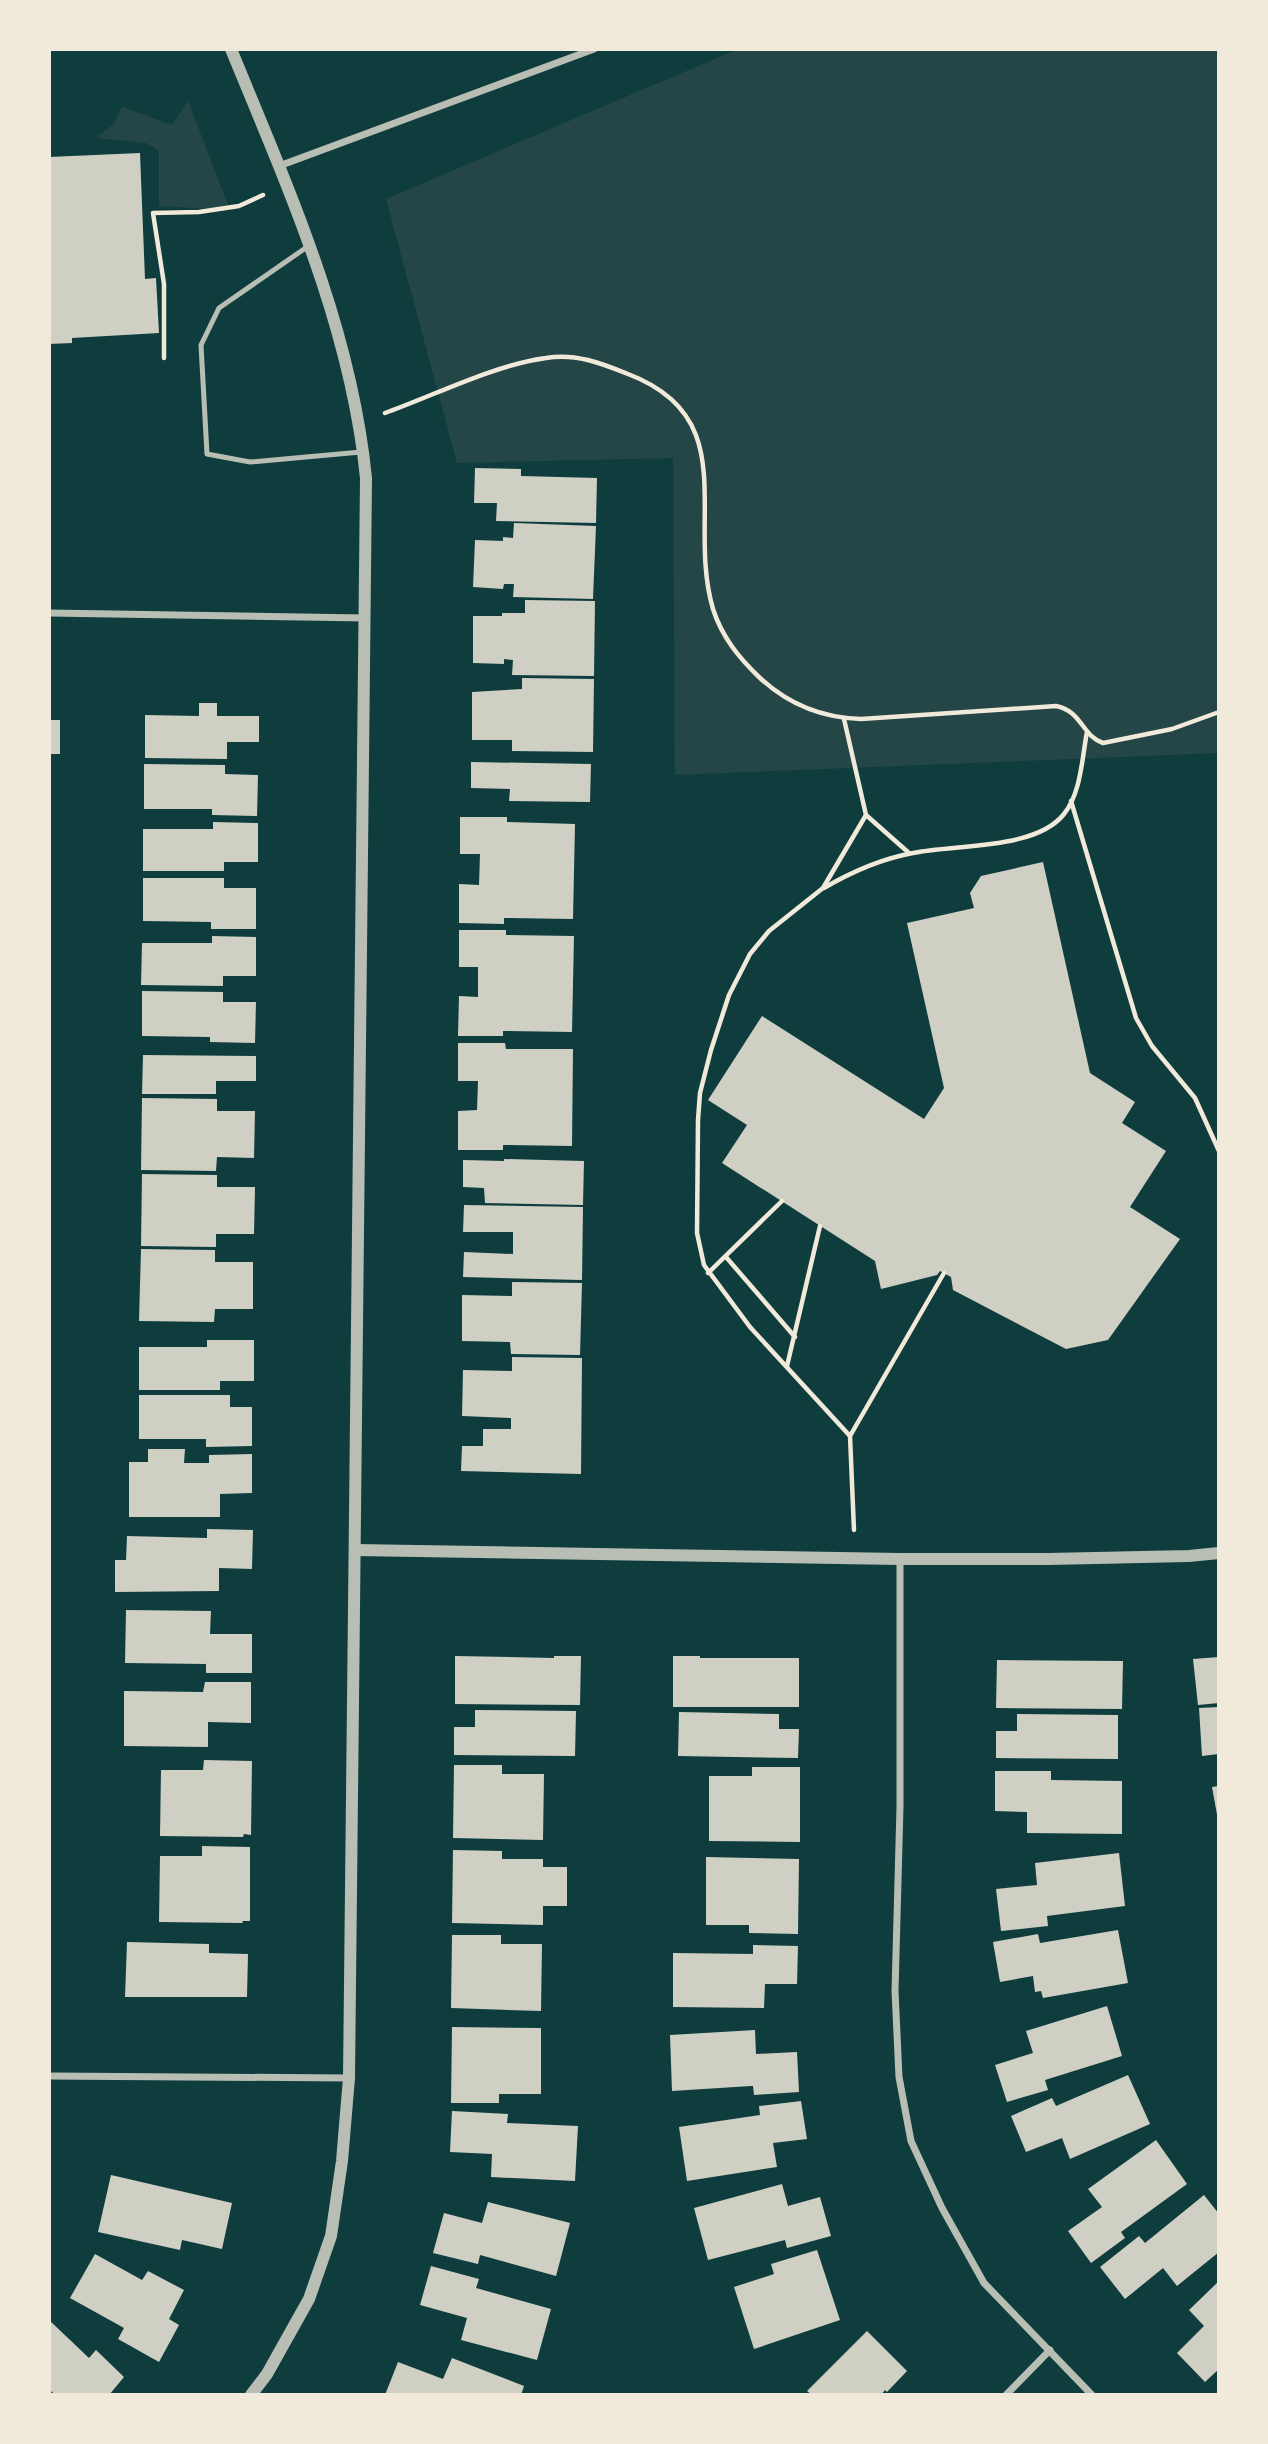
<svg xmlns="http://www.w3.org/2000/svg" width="1268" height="2444" viewBox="0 0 1268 2444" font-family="'Source Sans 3',sans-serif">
  <rect width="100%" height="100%" fill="#0f3d3e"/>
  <g fill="#244646">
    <polygon points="738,49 1219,49 1219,753 675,775 673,458 457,463 386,199"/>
    <polygon points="188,101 230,210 159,206 159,151 146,143 96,138 114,124 122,107 172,125"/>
  </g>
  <g fill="#cfcfc3">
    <polygon points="140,153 145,279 156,278 159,333 72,338 72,343 49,344 49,157"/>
    <polygon points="475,468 521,469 521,476 597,478 596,523 496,521 497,503 474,503"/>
    <polygon points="514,523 596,526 593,599 513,597 514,584 504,584 503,589 473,587 475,540 503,541 503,537 513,538"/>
    <polygon points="525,600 595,601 594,676 512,675 513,660 504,659 504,664 473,663 473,616 502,616 502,613 525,613"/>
    <polygon points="522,678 594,679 593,752 512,751 512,740 472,740 472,692 522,689"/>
    <polygon points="199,703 217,703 217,716 259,716 259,742 227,742 227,759 145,758 145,715 199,716"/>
    <rect x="49" y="720" width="11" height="34"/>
    <polygon points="471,762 591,764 590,802 509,801 510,789 471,788"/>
    <polygon points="144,764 225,765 225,774 258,775 257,816 212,815 212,809 144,809"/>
    <polygon points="460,817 507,817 507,822 575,824 573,919 504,918 504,924 459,923 459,884 479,885 480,854 460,854"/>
    <polygon points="213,822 258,823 258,862 224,862 224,871 143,871 143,829 213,829"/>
    <polygon points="1043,862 1090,1073 1135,1102 1122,1123 1166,1151 1130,1207 1180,1239 1108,1340 1066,1349 953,1290 951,1277 940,1271 937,1275 881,1289 875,1261 722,1163 747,1125 708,1100 762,1016 924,1119 944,1088 907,923 974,908 970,893 981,876"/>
    <polygon points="143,878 224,878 224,888 256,888 256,929 211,929 211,922 143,921"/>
    <polygon points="459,930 506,930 506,935 574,936 572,1032 503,1031 503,1036 458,1036 459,996 478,997 478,967 459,967"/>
    <polygon points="212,936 256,937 256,976 223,976 223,986 141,985 142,943 212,943"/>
    <polygon points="142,991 223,992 223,1002 256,1002 255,1043 210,1042 210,1037 142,1036"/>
    <polygon points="458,1043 505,1043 506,1049 573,1049 572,1146 503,1145 503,1150 458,1150 458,1111 477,1110 478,1081 458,1081"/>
    <polygon points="143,1055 256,1056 256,1081 216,1081 216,1094 142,1094"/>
    <polygon points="142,1098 217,1099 217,1111 255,1111 254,1158 217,1157 216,1171 141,1170"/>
    <polygon points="504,1159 584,1161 583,1205 485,1203 484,1188 463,1187 463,1160 504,1161"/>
    <polygon points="142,1174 217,1175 217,1187 255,1187 254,1234 216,1234 216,1247 141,1246"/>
    <polygon points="464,1205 583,1207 582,1280 463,1277 464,1252 513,1254 513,1232 463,1232"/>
    <polygon points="141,1249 215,1250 215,1262 253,1262 253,1309 215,1309 214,1322 139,1321"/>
    <polygon points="512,1282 582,1283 580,1355 511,1354 510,1342 462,1341 462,1295 512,1296"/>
    <polygon points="207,1340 254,1340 254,1381 220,1381 220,1390 139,1390 139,1347 207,1347"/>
    <polygon points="512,1357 582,1358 581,1474 461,1471 462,1446 483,1446 483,1429 511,1429 511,1418 462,1416 463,1370 512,1371"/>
    <polygon points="139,1395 230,1395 230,1407 252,1407 252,1446 206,1447 206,1439 139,1439"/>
    <polygon points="148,1449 185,1449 184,1463 209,1463 209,1455 252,1454 252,1493 220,1494 220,1517 129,1517 129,1462 148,1462"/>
    <polygon points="207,1529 253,1530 252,1569 219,1568 219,1591 115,1592 115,1560 126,1560 127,1536 207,1538"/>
    <polygon points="126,1610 211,1611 210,1634 252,1634 252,1673 206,1673 206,1664 125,1663"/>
    <polygon points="455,1656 554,1658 554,1656 581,1656 580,1705 455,1704"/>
    <polygon points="673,1656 700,1656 700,1658 799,1658 799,1707 673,1707"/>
    <polygon points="1219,1657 1219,1703 1198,1705 1193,1659"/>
    <polygon points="997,1660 1123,1661 1122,1709 996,1708"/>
    <polygon points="205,1682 251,1682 251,1723 208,1722 208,1747 124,1746 124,1691 203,1692"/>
    <polygon points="1219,1707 1219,1754 1202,1756 1199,1708"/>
    <polygon points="475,1710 576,1711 575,1756 454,1755 454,1727 475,1727"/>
    <polygon points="679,1712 779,1714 779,1729 799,1729 798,1758 678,1756"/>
    <polygon points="1017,1714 1118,1715 1118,1759 996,1758 996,1731 1017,1731"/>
    <polygon points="204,1760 252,1761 251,1835 244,1834 243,1837 160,1836 161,1770 203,1770"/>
    <polygon points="454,1765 502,1765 502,1774 544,1774 543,1840 453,1838"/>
    <polygon points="752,1767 800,1767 800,1842 709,1841 709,1776 752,1776"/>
    <polygon points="995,1771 1051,1771 1051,1780 1122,1781 1122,1834 1027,1833 1027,1812 995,1811"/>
    <polygon points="1219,1786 1219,1820 1218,1820 1212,1787"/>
    <polygon points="202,1846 250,1847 250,1921 242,1921 243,1923 159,1922 160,1856 202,1856"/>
    <polygon points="453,1850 502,1851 502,1859 543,1859 543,1867 567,1867 567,1906 543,1906 543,1925 452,1923"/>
    <polygon points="1119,1853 1125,1906 1047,1916 1048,1926 1001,1931 996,1889 1037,1885 1035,1863"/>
    <polygon points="706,1857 799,1859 798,1934 749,1933 749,1925 706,1925"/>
    <polygon points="1118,1930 1128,1983 1043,1998 1041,1991 1035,1992 1033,1976 1000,1982 993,1942 1038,1934 1040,1943"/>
    <polygon points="452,1935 501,1935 501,1944 542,1944 541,2011 451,2008"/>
    <polygon points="127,1942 209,1944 209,1953 248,1954 247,1997 125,1997"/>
    <polygon points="753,1945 798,1946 797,1984 765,1984 764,2008 673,2007 673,1953 753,1954"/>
    <polygon points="1107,2006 1122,2056 1045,2080 1048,2090 1007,2102 995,2065 1033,2053 1026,2031"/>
    <polygon points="452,2027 541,2028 541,2094 499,2094 499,2103 451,2103"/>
    <polygon points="755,2030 756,2054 797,2052 799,2092 754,2095 753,2086 751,2086 672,2091 670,2035"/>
    <polygon points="1128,2075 1150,2124 1070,2159 1062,2138 1026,2152 1011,2116 1052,2098 1056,2106"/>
    <polygon points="801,2101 807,2139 773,2143 777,2167 687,2181 679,2127 760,2115 759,2106"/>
    <polygon points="452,2111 508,2114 507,2123 578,2126 575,2181 491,2177 492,2154 450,2152"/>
    <polygon points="1156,2140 1187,2184 1121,2232 1125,2238 1091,2263 1068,2231 1102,2207 1088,2189"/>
    <polygon points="111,2175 232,2203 222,2249 182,2240 180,2250 98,2232"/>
    <polygon points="782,2184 788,2206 820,2197 831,2236 787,2248 785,2240 708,2260 694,2208"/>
    <polygon points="1204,2195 1219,2214 1219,2252 1177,2286 1163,2268 1125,2299 1100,2267 1139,2236 1145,2243"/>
    <polygon points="488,2202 570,2223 556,2276 480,2255 478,2264 433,2253 444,2213 482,2223"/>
    <polygon points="817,2250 840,2320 754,2349 734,2287 774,2274 771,2264"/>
    <polygon points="95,2254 142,2280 148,2271 184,2290 169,2319 179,2325 159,2362 118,2339 124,2328 70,2298"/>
    <polygon points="431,2266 479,2279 476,2288 551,2309 537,2360 461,2340 467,2318 420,2305"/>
    <polygon points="1219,2281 1219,2369 1205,2382 1177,2353 1204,2326 1189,2310"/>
    <polygon points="49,2320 89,2358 96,2350 124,2377 109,2395 55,2395 49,2389"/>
    <polygon points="867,2331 907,2371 887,2392 885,2390 881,2395 812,2395 807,2391"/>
    <polygon points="452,2358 524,2386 521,2395 385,2395 398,2362 443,2379"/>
  </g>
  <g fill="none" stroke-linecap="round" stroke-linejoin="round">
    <g stroke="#f1e9da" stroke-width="4.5">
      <polyline points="164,358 164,284 153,213 199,212 239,206 263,195"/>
      <path d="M385,413C435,395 494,365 546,358C575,353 601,363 628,374C744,418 686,518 713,609C722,637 739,658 760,678C788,704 823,718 861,719L1056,706C1082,711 1082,736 1103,743L1172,729L1219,712"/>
      <polyline points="844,719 866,815 823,888 769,931 750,954 729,995 711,1050 700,1093 698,1120 697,1233 704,1265 750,1327 850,1436 854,1530"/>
      <polyline points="1071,801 1136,1018 1152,1046 1195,1098 1219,1151"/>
      <polyline points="866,815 909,853"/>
      <path d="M824,888C853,871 880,859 913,853C955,844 1036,850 1064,814C1081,793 1082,758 1087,732"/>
      <polyline points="726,1257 795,1337"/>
      <polyline points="708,1273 782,1201"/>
      <polyline points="787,1366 820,1226"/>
      <polyline points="850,1436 944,1273"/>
    </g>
    <polyline stroke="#b8beb3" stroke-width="5" points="307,247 219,308 201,345 207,454 250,462 361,452"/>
    <g stroke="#b8beb3" stroke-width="7">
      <polyline points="279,166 594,49"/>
      <polyline points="49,613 365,618"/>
      <polyline points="900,1559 900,1807 895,1991 899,2077 911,2141 942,2208 984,2283 1092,2395"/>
      <polyline points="49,2076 349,2078"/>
      <polyline points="1006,2395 1050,2350"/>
    </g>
    <g stroke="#b8beb3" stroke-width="12">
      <path d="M231,49C288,188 351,327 366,478L349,2078L342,2161L331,2236L309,2299L267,2374L251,2395"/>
      <polyline points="355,1550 900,1559 1048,1559 1189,1556 1219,1553"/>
    </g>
  </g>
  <rect width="1268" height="2444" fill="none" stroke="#f1e9da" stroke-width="102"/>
</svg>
